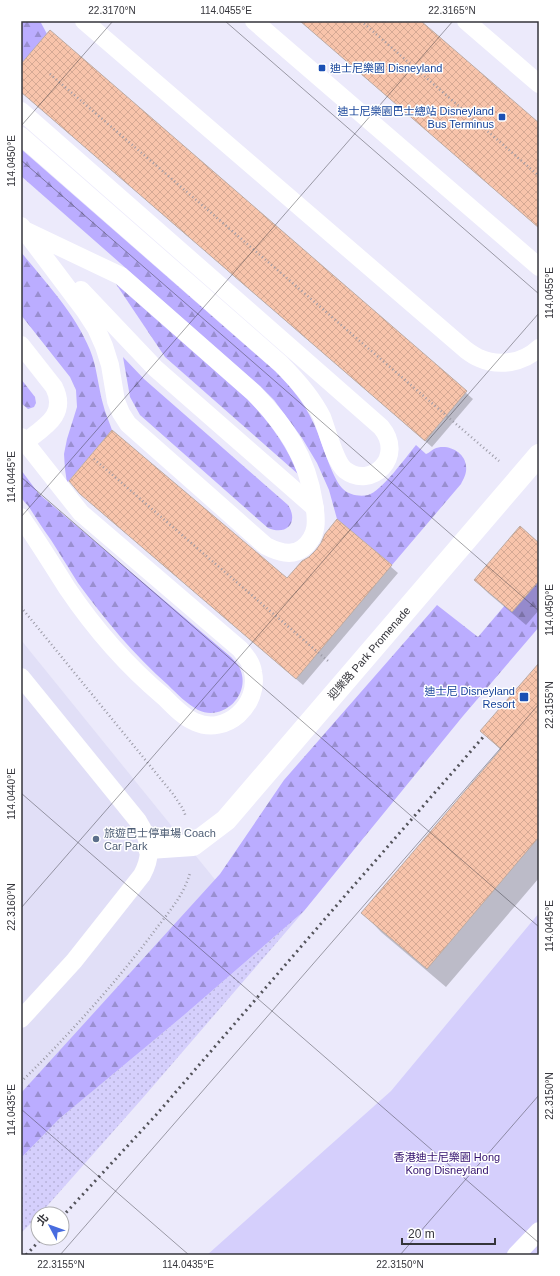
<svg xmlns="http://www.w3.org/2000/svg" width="560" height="1276" viewBox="0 0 560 1276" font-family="Arial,'Noto Sans TC',sans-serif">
  <defs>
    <pattern id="grass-dots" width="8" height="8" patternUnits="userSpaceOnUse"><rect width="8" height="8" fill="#d5cffc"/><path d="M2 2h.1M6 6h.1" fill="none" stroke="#b7b2d9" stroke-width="1.8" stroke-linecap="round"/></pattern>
    <pattern id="forest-firs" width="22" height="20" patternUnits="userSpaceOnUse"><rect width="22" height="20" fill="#bbadff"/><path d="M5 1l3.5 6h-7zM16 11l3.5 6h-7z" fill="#998ed0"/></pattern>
    <pattern id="building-cross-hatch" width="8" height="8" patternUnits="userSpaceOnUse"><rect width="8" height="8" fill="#f8c4ab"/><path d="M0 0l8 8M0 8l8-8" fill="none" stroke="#d5a994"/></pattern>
  </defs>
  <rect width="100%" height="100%" fill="#eceafb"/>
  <polygon fill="#e1dff7" points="21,640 255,929 21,1192"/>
  <polygon fill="url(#grass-dots)" points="304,911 141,1100 40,1214 38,1214 35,1219 21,1233 21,1158 59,1119 183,1016"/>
  <g fill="url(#forest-firs)">
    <polygon points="21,21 40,21 47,34 21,64"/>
    <path d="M21,149L275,371C290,386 304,402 313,422C322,440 330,474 342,488C348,495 360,497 368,495C381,492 406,457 416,445L426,454C429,453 432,450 434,449C447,443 465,452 466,466C467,473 464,478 461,484L392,565L337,519L329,490L317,463L302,438L274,400L260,386L21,176Z"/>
    <path d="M21,252C46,283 75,313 90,350C97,367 98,386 103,404C105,413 109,421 112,430L67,483L65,469L64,454L67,439L77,407L76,390L70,377L21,315Z"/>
    <path d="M116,284L247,399C269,421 286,445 298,474L165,357Z"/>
    <path d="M123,357L144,379L288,505C299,522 287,536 268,528L140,415L130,397Z"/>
    <polygon points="21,379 35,397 36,403 34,407 28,409 21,403"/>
    <path d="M21,470L39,494L231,657C236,662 241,668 242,675C247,699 221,721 198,710C187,704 177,694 168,685C134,655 105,620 78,583C69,569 60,554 51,540C43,529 36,518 29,507C27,504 23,501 21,497C19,492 21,477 21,470Z"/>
    <polygon points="539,565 539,627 463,716 304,911 183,1016 59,1119 21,1158 21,1093 220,874 284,780 437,605 478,637"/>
  </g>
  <polygon fill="#d5cffc" points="539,913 539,1255 207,1255 391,1091"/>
  <g fill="#0003">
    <polygon points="50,32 473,399 432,447 21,92 21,65"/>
    <polygon points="80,494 287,580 322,543 337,520 398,573 303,685"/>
    <polygon points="539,544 539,610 526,625 488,593 475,580"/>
    <polygon points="539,664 539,878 446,987 381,932 363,913 501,750 481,731"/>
  </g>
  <g fill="url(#building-cross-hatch)" stroke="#bcaba3">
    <polygon points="300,21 421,21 539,123 539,228"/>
    <polygon points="50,30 467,391 425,441 21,92 21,64"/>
    <polygon points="112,430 287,578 302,561 309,557 316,550 321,543 325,534 337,519 392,565 296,679 80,494 69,481"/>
    <polygon points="520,526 539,543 539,581 512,612 474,580"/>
    <polygon points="539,663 539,837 427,969 361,913 501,749 480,731"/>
  </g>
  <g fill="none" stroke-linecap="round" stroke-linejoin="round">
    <g stroke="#9b9aa6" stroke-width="2.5" stroke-dasharray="1 3" stroke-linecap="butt">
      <polyline points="361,21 539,176"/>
      <polyline points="50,74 499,461"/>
      <polyline points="94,459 328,661"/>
      <polyline points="21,607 173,794 183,809 186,817"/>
      <path d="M21,1082C67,1037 111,988 150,937C165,916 183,898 190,873"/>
    </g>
    <g stroke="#fff" stroke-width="18">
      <path d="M84,21L466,350C470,353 474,356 479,358C499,367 523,363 539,348"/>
      <polyline points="254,21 539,267"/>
      <polyline points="466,21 539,84"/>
      <path d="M21,111L381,427C406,457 371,490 345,470C335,462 327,430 322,417C312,397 296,379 281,364L21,136"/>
      <path d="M21,226L85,311L96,328L104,346L110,365L116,401L121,413L128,424L266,546C278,552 292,557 303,548C318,536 317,521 314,503C307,457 286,426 254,393L121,276L24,230"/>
      <polyline points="81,290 155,368 315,508"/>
      <path d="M21,345L54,387C68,415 44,427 25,442"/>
      <path d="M21,437L81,513L240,649C246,656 252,663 253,672C260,705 226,736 195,722C183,717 173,706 164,697C127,666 94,628 67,588C52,564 37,540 21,517"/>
      <path d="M21,677L138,821C150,840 153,855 142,875L74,961L21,1019"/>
      <polyline points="516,1255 539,1231"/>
    </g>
    <polyline stroke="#fff" stroke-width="22" points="149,848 193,845 226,820 539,455"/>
    <g stroke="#53535a" stroke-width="3" stroke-dasharray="2 4" stroke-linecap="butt">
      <polyline points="62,1217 156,1115 343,898 485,735"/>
      <polyline points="26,1255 42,1238"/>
    </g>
  </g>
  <path fill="none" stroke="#35353b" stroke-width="1" stroke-opacity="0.45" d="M225,21L539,294M21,126L113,21M21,160L539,611M21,477L539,927M21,517L453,21M21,793L539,1243M21,908L539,313M21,1109L189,1255M60,1255L539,704M400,1255L539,1095"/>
  <g fill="#1a4fb4" stroke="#fff" stroke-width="1.5">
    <rect x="318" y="64" width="8" height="8" rx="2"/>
    <rect x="498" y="113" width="8" height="8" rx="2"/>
    <rect x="519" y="692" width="10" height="10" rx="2"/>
  </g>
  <circle fill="#5c6f8a" stroke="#fff" stroke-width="1.5" cx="96" cy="839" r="4"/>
  <g text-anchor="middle" stroke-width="3" stroke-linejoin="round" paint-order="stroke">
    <g font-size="11" fill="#164399" stroke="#fff" text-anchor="end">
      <text x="330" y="72" text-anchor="start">迪士尼樂園 Disneyland</text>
      <text x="494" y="115">迪士尼樂園巴士總站 Disneyland<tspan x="494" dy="13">Bus Terminus</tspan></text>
      <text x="515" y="695">迪士尼 Disneyland<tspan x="515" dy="13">Resort</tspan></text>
    </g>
    <g font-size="11" fill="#35353b" stroke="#fff">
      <text transform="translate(369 653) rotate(-49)" y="4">迎樂路 Park Promenade</text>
    </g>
    <g font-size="11" fill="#4e5e75" stroke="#fff" text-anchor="start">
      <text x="104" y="837">旅遊巴士停車場 Coach<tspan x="104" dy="13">Car Park</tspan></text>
    </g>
    <g font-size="11" fill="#32106d" stroke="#fff">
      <text x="447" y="1161">香港迪士尼樂園 Hong<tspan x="447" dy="13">Kong Disneyland</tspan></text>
    </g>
  </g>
  <rect width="560" height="1276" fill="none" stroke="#ffffff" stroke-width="44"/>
  <g transform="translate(50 1226) rotate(311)"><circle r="19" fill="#ffffff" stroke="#aeaeb1"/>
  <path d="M0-3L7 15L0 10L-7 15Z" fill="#486cdf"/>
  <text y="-6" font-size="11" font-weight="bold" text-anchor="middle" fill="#35353b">北</text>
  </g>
  <path d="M402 1238v6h93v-6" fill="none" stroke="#35353b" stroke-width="2"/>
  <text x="408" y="1238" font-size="12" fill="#35353b" stroke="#ffffff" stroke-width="3" paint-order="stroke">20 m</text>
  <rect x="22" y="22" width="516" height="1232" fill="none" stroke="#35353b" stroke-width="1.5"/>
  <g font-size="10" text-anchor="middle" fill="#35353b">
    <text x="112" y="14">22.3170°N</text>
    <text x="226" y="14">114.0455°E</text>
    <text x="452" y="14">22.3165°N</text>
    <text transform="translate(11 161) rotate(-90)" y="4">114.0450°E</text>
    <text transform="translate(549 293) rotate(-90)" y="4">114.0455°E</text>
    <text transform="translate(11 477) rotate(-90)" y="4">114.0445°E</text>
    <text transform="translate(549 610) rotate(-90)" y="4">114.0450°E</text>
    <text transform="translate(549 705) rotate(-90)" y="4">22.3155°N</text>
    <text transform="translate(11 794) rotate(-90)" y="4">114.0440°E</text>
    <text transform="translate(11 907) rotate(-90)" y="4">22.3160°N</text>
    <text transform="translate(549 926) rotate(-90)" y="4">114.0445°E</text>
    <text transform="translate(549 1096) rotate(-90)" y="4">22.3150°N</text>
    <text transform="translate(11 1110) rotate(-90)" y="4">114.0435°E</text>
    <text x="61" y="1268">22.3155°N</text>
    <text x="188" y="1268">114.0435°E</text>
    <text x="400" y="1268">22.3150°N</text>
  </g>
</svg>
